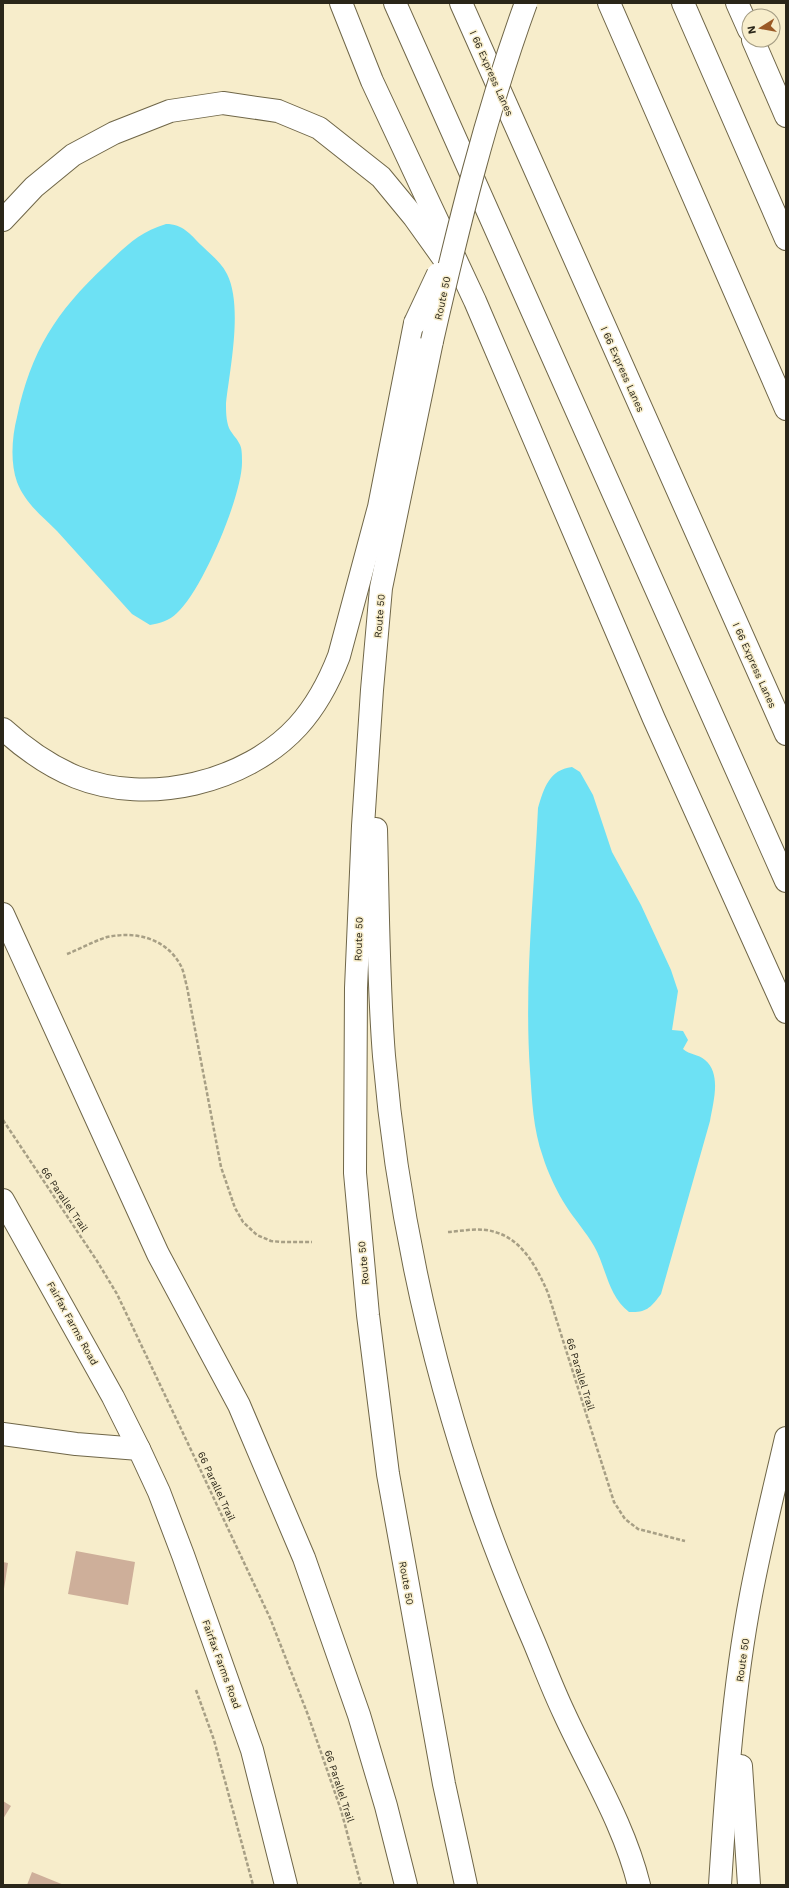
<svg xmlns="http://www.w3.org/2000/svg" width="789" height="1888" viewBox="0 0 789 1888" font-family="'Work Sans',sans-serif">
  <rect width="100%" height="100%" fill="#f7edcb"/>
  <g fill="#6de1f4">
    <path d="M166,224C183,224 190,234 201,245C210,254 221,262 227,274C243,306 230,368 226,403C226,411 226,420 229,428C231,433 236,437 239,443C242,447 242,455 242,461C243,494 202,591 177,613C169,621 160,623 150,625L132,614C107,586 82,559 57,531C42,516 25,503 17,482C10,462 12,437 17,417C31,351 56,312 105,266C125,247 139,232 166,224Z"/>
    <path d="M572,767L580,772L593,795L612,852L641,905L671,970L678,991L672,1030L683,1031L688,1040L683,1049C690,1055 698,1054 705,1060C722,1074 713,1103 710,1121L661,1294C651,1307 647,1313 629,1312C608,1296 606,1267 594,1246C586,1232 575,1220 566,1206C557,1192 548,1173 543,1157C533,1129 532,1100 530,1071C524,983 534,895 538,808C544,788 549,770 572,767Z"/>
  </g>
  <g fill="#ceaf9a">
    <polygon points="76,1551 135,1562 128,1605 68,1594"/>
    <polygon points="3,1562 8,1563 4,1589 3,1589"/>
    <polygon points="3,1801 11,1806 3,1819"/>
    <polygon points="32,1872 64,1885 27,1885"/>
  </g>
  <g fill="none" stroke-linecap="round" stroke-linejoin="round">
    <defs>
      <g id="minor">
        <polyline points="3,1200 113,1397 139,1449"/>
        <polyline points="3,1434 76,1444 139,1449 159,1492 183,1555 252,1750 286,1885"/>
      </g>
      <g id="highway">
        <polyline points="341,3 372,81 475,301 654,719 786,1012"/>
        <polyline points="395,3 786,881"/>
        <polyline points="461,3 786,734"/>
        <polyline points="609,3 786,409"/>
        <polyline points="683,3 786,239"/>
        <polyline points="737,3 749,30"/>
        <polyline points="753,40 786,116"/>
        <polyline points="3,220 34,187 73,155 114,133 170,111 223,103 278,111 319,128 381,177 414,217 444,259"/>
        <polyline points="432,341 381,588 372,690 363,826 356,988 355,1173 368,1315 388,1474 444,1784 466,1885"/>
        <path d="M3,729C25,749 49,766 76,777C148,806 246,783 298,726C317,705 329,682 339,656L379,507L415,323"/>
        <path d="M376,829C378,905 378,981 384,1056C397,1209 431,1363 481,1508C497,1554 515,1598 534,1642C544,1666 553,1690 564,1713C590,1770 624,1824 639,1885"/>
        <polyline points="3,914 158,1254 239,1405 304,1558 359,1715 386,1806 406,1885"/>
        <polyline points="741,1766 749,1885"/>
        <path d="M720,1885C726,1790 733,1689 751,1595C761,1542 774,1490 786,1438"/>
      </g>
    </defs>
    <use href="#minor" stroke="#6f6648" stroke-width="24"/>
    <use href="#highway" stroke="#6f6648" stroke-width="24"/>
    <g stroke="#a79f85" stroke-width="2.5" stroke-dasharray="4 2" stroke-linecap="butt">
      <path d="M67,954C80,949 94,941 107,937C136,931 166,938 181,966C184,972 185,980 187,987L221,1167L235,1208L243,1222L257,1235L271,1241L282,1242H312"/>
      <polyline points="3,1120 97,1261 117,1294 201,1471 270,1618 308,1715 341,1810 361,1885"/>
      <path d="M448,1232C462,1231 481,1227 495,1232C523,1240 537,1268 548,1293L614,1502L625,1519L638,1529L685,1541"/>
      <polyline points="196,1690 214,1740 253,1885"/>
    </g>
    <use href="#minor" stroke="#fff" stroke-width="22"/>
    <use href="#highway" stroke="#fff" stroke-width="22"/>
    <defs>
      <g id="highway-bridge">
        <polyline points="415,323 438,274"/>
        <path d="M432,341C458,227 486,113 526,3"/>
      </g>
    </defs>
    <use href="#highway-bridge" stroke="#6f6648" stroke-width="24" stroke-linecap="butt"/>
    <use href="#highway-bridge" stroke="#fff" stroke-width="22"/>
  </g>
  <g text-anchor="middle" stroke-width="3" stroke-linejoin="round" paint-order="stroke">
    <g font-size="10" fill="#2a2619" stroke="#f7edcb">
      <text transform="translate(492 73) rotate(66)" y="4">I 66 Express Lanes</text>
      <text transform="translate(442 298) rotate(-78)" y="4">Route 50</text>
      <text transform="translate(623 369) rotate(66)" y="4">I 66 Express Lanes</text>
      <text transform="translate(379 616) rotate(-85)" y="4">Route 50</text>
      <text transform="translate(755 665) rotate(66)" y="4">I 66 Express Lanes</text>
      <text transform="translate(358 939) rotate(-88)" y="4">Route 50</text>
      <text transform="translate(65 1199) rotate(56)" y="4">66 Parallel Trail</text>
      <text transform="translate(363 1263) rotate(-95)" y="4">Route 50</text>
      <text transform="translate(73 1323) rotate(61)" y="4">Fairfax Farms Road</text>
      <text transform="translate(581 1374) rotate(73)" y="4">66 Parallel Trail</text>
      <text transform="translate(217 1486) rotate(65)" y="4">66 Parallel Trail</text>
      <text transform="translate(407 1583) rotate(80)" y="4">Route 50</text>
      <text transform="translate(742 1660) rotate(-82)" y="4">Route 50</text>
      <text transform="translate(222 1664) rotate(70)" y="4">Fairfax Farms Road</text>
      <text transform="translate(340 1786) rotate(72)" y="4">66 Parallel Trail</text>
    </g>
  </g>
  <rect width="789" height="1888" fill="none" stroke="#2a2619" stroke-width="8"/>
  <g transform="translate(761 28) rotate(259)"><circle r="19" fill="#f7edcb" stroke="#a59d84"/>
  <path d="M0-3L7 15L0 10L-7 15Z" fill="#9a5925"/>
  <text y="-6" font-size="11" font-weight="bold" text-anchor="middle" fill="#2a2619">N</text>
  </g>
</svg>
